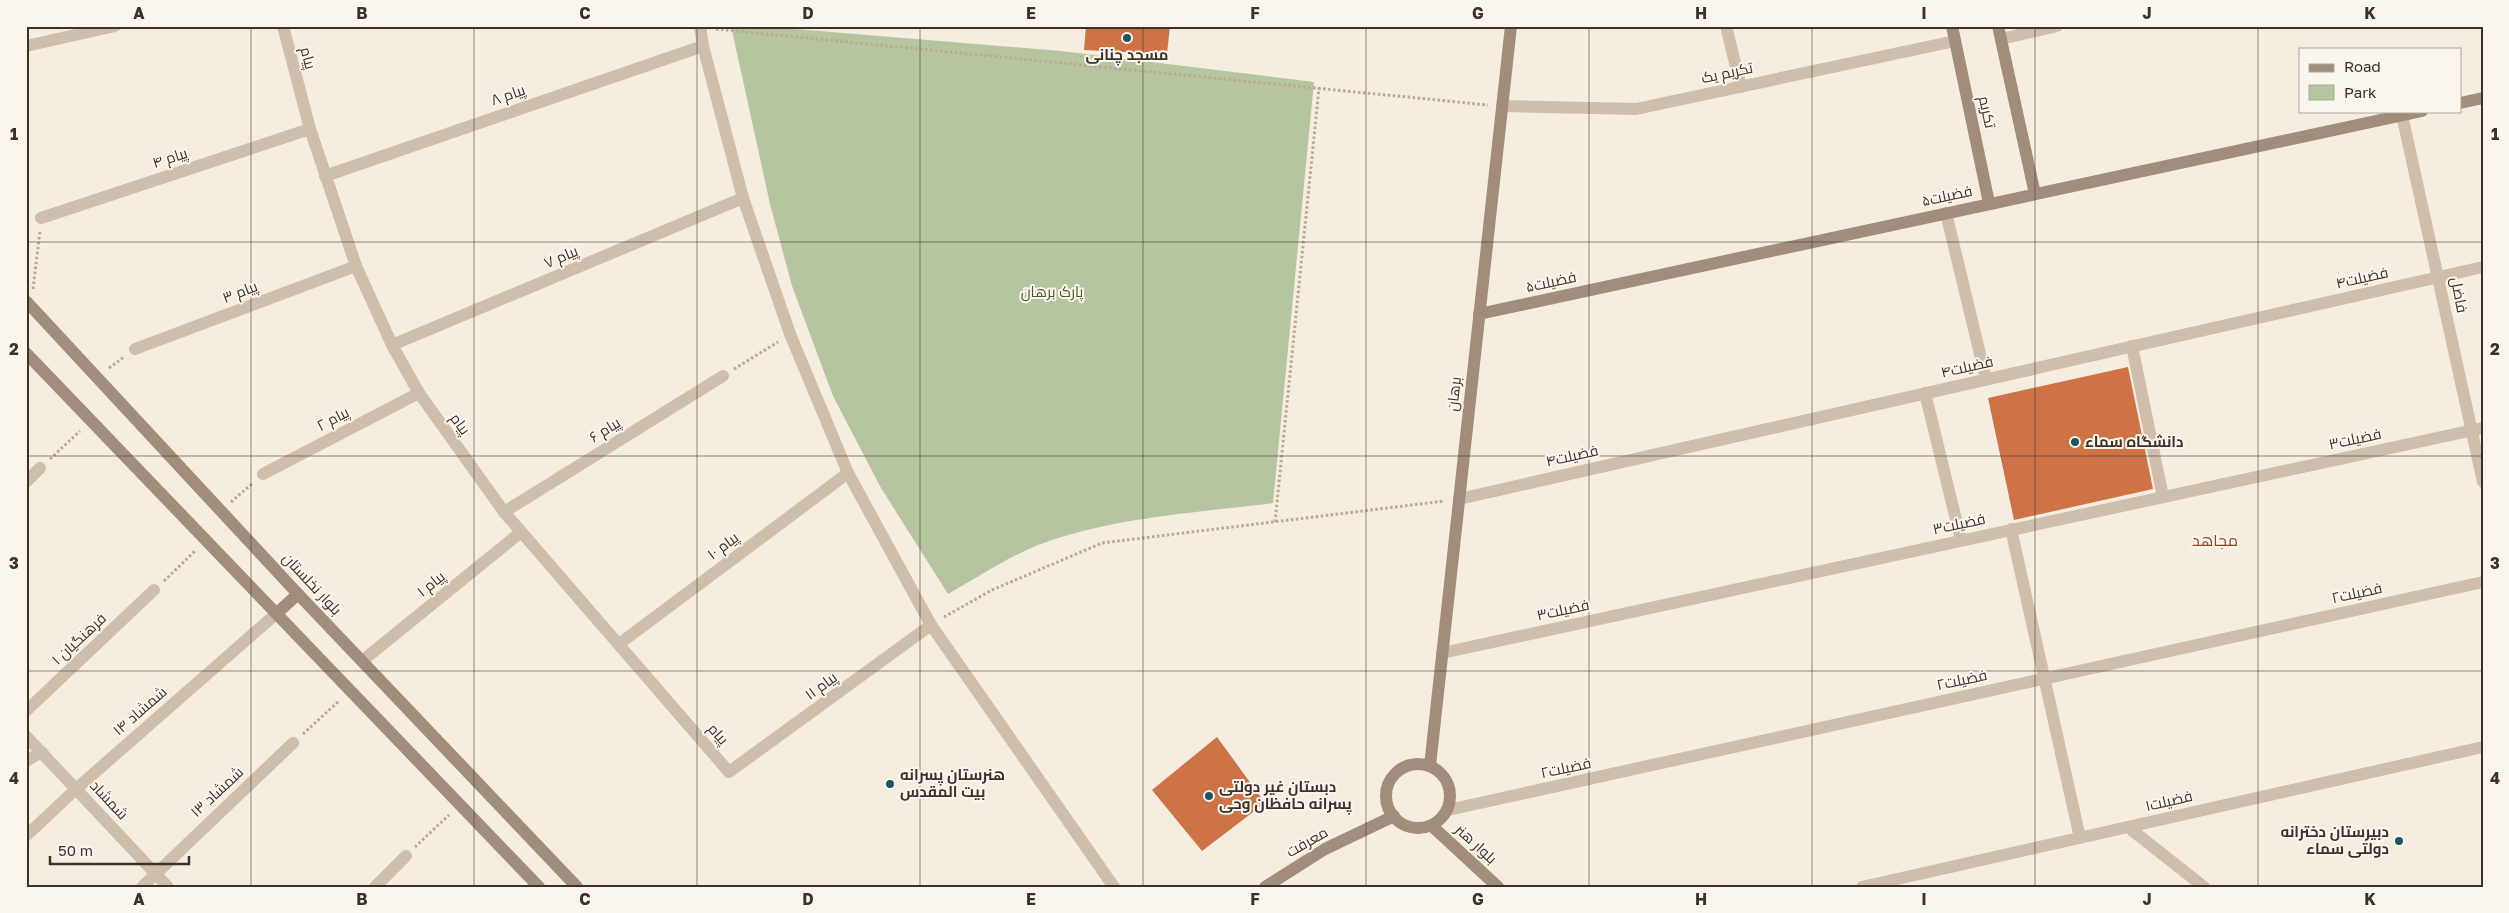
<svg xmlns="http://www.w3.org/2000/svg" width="2509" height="913" viewBox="0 0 2509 913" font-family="'Golos Text',Cairo,sans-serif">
  <rect width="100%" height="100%" fill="#f5ede0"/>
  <path fill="#b5c59f" d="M731,26H760L1061,51L1314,82L1273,503C1195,513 1113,517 1038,545C1008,557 977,578 948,594L881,488L833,396L792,286L770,204Z"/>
  <g fill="#cd7346">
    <polygon points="1086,26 1170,26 1167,54 1084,50"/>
    <polygon points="2128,367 2153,489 2014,520 1988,398"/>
    <polygon points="1217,737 1265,803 1202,851 1152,790"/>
  </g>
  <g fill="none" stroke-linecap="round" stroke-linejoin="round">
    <g stroke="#baa895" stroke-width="3" stroke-dasharray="2.5 2.5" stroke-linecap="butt">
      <polyline points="716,29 1488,105"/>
      <polyline points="33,289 40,231"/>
      <polyline points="109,368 124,357"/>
      <polyline points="734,369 778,342"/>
      <polyline points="50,459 80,431"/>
      <polyline points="231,502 253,483"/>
      <polyline points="1275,522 1319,88"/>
      <polyline points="164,581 195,551"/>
      <polyline points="944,617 992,590 1102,543 1444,501"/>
      <polyline points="303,734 339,701"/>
      <polyline points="415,847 449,815"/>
    </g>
    <g stroke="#cebeab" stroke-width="12">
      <polyline points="283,26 310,129 356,266 392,345 419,393 504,512 729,772 931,625"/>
      <polyline points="700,26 703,46 743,198 790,334 848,473 931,625 1114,887"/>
      <polyline points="1726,26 1741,87"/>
      <polyline points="2001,39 2057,26"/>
      <polyline points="26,46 115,26"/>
      <polyline points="1502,106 1636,109 1955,41"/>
      <polyline points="2402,115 2483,482"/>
      <polyline points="325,176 703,46"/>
      <polyline points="1946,213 1986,379"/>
      <polyline points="41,218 310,129"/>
      <polyline points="392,345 743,198"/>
      <polyline points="2132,346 2163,497"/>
      <polyline points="135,349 356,266"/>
      <polyline points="1925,393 1961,540"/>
      <polyline points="263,474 419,393"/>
      <polyline points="26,482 40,468"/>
      <polyline points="1459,499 2483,267"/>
      <polyline points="504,512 723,376"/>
      <polyline points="2011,529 2080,838"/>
      <polyline points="619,644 848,473"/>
      <polyline points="1442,653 2483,428"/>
      <polyline points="362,661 521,532"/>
      <polyline points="26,711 154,590"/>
      <polyline points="26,736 168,887"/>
      <polyline points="26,761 42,752"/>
      <polyline points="1448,810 2483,582"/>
      <polyline points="2128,827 2204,887"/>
      <polyline points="26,836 76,789 277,613"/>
      <polyline points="142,887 293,743"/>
      <polyline points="375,887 406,856"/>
      <polyline points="1862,887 2483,747"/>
    </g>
    <g stroke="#a28d7c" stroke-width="12">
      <polyline points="1952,26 1989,203"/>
      <polyline points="1998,26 2035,194"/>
      <polyline points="2460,103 2483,98"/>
      <polyline points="26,301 298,594 577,887"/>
      <polyline points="1479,314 2422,111"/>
      <polyline points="26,353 539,887"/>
      <polyline points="277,613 298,594"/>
      <circle cx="1418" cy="796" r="32"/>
      <polyline points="1430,766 1511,26"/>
      <polyline points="1432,826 1498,887"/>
      <polyline points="1265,887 1325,849 1394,816"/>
    </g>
  </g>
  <path fill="none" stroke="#3b312a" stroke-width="1" stroke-opacity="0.55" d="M251,26V887M474,26V887M697,26V887M920,26V887M1143,26V887M1366,26V887M1589,26V887M1812,26V887M2035,26V887M2258,26V887M26,242H2483M26,456H2483M26,671H2483"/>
  <g fill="#1d5660" stroke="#fbf6ed" stroke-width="2">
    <circle cx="1127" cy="38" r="5"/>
    <circle cx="2075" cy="442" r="5"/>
    <circle cx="890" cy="784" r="5"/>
    <circle cx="1209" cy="796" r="5"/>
    <circle cx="2399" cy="841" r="5"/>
  </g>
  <g text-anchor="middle" stroke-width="4" stroke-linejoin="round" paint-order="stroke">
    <g font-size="15" font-weight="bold" fill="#3b312a" stroke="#fbf6ed" text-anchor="start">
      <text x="1127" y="60" text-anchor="middle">مسجد چنانی</text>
      <text x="2085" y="447">دانشگاه سماء</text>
      <text x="900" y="780">هنرستان پسرانه<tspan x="900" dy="17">بیت المقدس</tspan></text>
      <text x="1219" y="792">دبستان غیر دولتی<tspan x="1219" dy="17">پسرانه حافظان وحی</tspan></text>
      <text x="2389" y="837" text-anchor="end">دبیرستان دخترانه<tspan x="2389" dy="17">دولتی سماء</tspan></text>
    </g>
    <g font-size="15" fill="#3b312a" stroke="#fbf6ed">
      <text transform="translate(308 58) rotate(75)" y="5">پیام</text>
      <text transform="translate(1727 73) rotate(-12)" y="5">تکریم یک</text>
      <text transform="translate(508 95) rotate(-19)" y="5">پیام ۸</text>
      <text transform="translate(1987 112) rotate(78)" y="5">تکریم</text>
      <text transform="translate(170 158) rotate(-18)" y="5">پیام ۴</text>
      <text transform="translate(1947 196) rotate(-12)" y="5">فضیلت۵</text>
      <text transform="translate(561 257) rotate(-23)" y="5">پیام ۷</text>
      <text transform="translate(2362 278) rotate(-13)" y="5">فضیلت۴</text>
      <text transform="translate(1551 282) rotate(-12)" y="5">فضیلت۵</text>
      <text transform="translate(240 292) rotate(-21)" y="5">پیام ۳</text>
      <text transform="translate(2459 295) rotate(79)" y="5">فاضل</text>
      <text transform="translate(1967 367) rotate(-13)" y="5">فضیلت۴</text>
      <text transform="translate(1454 394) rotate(-84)" y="5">برهان</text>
      <text transform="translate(333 419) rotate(-27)" y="5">پیام ۲</text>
      <text transform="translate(460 424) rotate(54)" y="5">پیام</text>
      <text transform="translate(605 430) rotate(-32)" y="5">پیام ۶</text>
      <text transform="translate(2355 439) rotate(-12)" y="5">فضیلت۳</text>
      <text transform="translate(1572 456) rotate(-13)" y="5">فضیلت۴</text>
      <text transform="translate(1959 524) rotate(-12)" y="5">فضیلت۳</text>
      <text transform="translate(723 546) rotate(-37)" y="5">پیام ۱۰</text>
      <text transform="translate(312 584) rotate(47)" y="5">بلوار نخلستان</text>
      <text transform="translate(431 584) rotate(-39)" y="5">پیام ۱</text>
      <text transform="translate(2357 593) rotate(-12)" y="5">فضیلت۲</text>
      <text transform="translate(1563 610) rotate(-12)" y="5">فضیلت۳</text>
      <text transform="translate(79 639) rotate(-43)" y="5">فرهنگیان ۱</text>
      <text transform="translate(1962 680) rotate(-12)" y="5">فضیلت۲</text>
      <text transform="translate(821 686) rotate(-36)" y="5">پیام ۱۱</text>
      <text transform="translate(140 711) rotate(-41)" y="5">شمشاد ۱۴</text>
      <text transform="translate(718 734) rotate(49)" y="5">پیام</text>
      <text transform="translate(1566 768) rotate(-12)" y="5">فضیلت۲</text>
      <text transform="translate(217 792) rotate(-43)" y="5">شمشاد ۱۳</text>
      <text transform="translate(109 800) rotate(47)" y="5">شمشاد</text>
      <text transform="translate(2169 801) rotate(-13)" y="5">فضیلت۱</text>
      <text transform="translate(1307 842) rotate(-30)" y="5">معرفت</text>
      <text transform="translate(1476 844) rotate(43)" y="5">بلوار هنر</text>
    </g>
    <g font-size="15" fill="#465b2c" stroke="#fbf6ed">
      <text x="1052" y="297">پارک برهان</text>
    </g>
    <g font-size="16" fill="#90431e" stroke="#fbf6ed">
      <text x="2215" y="546">مجاهد</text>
    </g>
  </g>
  <rect width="2509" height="913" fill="none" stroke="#fbf6ed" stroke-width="55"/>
  <rect x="2299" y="48" width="162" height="65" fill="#fbf6ed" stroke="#aea79f"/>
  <rect x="2309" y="64" width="25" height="8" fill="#a28d7c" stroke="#aea79f"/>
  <text x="2344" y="72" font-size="15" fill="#3b312a">Road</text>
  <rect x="2309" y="85" width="25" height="15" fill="#b5c59f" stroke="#aea79f"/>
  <text x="2344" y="98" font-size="15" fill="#3b312a">Park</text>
  <path d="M50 856v8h139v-8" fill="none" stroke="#3b312a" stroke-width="2.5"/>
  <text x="58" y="856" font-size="15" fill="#3b312a" stroke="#fbf6ed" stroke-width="4" paint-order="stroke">50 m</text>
  <rect x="28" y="28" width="2454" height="858" fill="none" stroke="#3b312a" stroke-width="2"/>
  <g font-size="16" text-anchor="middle" font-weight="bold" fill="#3b312a">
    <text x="139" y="19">A</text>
    <text x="362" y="19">B</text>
    <text x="585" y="19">C</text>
    <text x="808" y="19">D</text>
    <text x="1031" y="19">E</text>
    <text x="1255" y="19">F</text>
    <text x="1478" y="19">G</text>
    <text x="1701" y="19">H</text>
    <text x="1924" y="19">I</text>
    <text x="2147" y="19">J</text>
    <text x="2370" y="19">K</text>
    <text x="14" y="140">1</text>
    <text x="2495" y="140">1</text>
    <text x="14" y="355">2</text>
    <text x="2495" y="355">2</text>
    <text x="14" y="569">3</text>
    <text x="2495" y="569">3</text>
    <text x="14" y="784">4</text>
    <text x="2495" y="784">4</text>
    <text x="139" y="905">A</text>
    <text x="362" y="905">B</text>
    <text x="585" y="905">C</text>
    <text x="808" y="905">D</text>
    <text x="1031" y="905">E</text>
    <text x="1255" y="905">F</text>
    <text x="1478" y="905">G</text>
    <text x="1701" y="905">H</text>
    <text x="1924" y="905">I</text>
    <text x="2147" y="905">J</text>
    <text x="2370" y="905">K</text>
  </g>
</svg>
